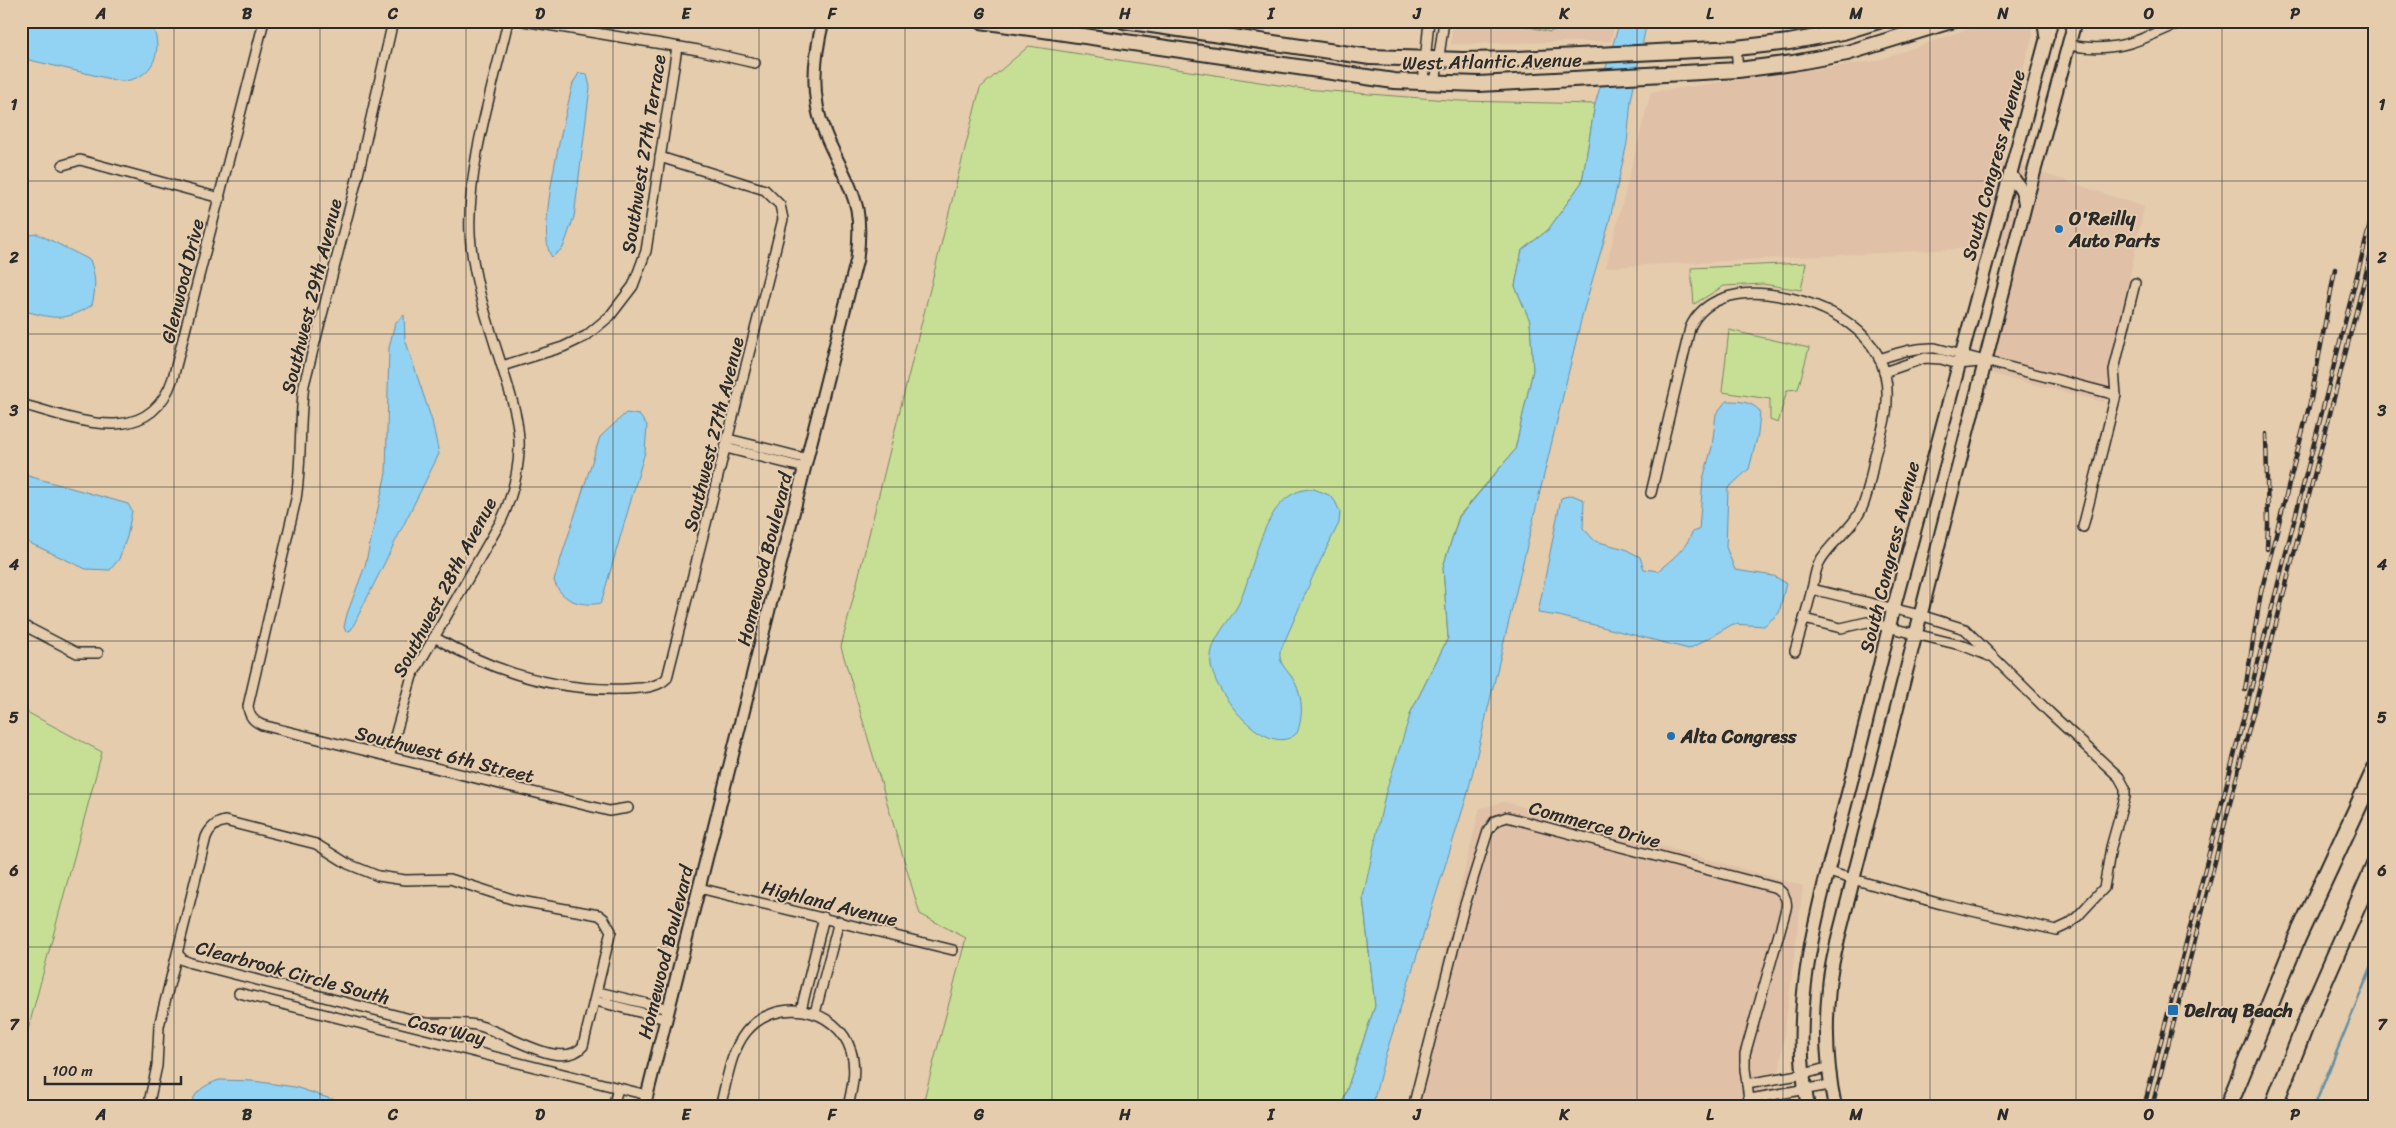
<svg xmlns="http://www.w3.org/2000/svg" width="2396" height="1128" viewBox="0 0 2396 1128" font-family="Sriracha,sans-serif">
  <rect width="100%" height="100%" fill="#e4ccad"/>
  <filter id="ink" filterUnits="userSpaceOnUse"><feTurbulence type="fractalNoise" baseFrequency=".02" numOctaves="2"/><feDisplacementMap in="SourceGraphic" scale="10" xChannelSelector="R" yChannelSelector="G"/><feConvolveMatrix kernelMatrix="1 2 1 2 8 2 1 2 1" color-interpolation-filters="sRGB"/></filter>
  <g filter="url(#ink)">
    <g fill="#e0c0a7">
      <polygon points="1453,21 1616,21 1610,41 1451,44"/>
      <polygon points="1991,21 2029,21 2033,34 1997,158 2144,207 2104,402 1989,373 2018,256 1974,248 1606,267 1651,92 1876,61"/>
      <polygon points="1505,802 1803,886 1780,1067 1770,1107 1407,1107 1480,808"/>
    </g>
    <g fill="#c6df95" stroke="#788560">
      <polygon points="1507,21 1572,21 1550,32"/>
      <polygon points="1029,46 1304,89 1460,101 1595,104 1582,182 1548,230 1522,250 1515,286 1530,321 1533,370 1515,450 1459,516 1443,567 1448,638 1411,712 1363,897 1375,1006 1341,1107 922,1107 966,938 920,914 841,647 980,88"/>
      <polygon points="1806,263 1801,290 1763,284 1724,286 1694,304 1691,268"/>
      <polygon points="1729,330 1809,348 1798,389 1787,390 1778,423 1770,420 1770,399 1722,392"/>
      <polygon points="21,709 102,752 21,1056"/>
    </g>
    <g fill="#92d2f3" stroke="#698fa3">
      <path d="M21,21H149C167,48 153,82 119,81L21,58Z"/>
      <polygon points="1620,21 1647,21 1631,100 1627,143 1608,227 1583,312 1467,796 1384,1060 1372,1107 1341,1107 1375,1006 1363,897 1385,795 1411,712 1448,638 1443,567 1459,517 1515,450 1533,370 1530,321 1515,286 1522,250 1548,230 1582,182 1595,104"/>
      <path d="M579,73L587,74L590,87L574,217L563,248L552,257C534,235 566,114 573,83Z"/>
      <path d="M38,234L90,260C96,276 96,289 92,305C64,323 52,318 21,310V236Z"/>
      <polygon points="404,315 405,339 432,421 439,454 351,630 346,632 344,627 347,614 365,566 386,473 389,348 395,323"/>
      <path d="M1726,401C1739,401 1751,401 1760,411L1758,434L1749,469L1728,488L1726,547L1735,570L1774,576L1786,583L1779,613L1764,626L1733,624L1689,649L1559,616L1538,613L1561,498L1572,495L1584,500L1583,528L1595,541L1625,549L1640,557L1644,569L1658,571C1670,561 1688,547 1692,532L1699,530L1703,479L1712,447L1716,414Z"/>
      <path d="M626,413L639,415L647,425L645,452L601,603C582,607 560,601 554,580L600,437Z"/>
      <polygon points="21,474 128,504 132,511 127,537 119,559 110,570 86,569 21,539"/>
      <path d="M1314,489L1329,495L1335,501L1340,512L1339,523L1313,576L1280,652C1279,663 1285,668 1291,676C1303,693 1304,715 1297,733C1268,761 1214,693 1211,665C1208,639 1230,623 1240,601C1256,566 1263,488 1314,489Z"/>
      <path d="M219,1080L253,1081L295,1087L331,1099L380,1107H190C195,1091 203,1086 219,1080Z"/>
    </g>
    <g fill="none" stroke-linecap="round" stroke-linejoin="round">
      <polyline stroke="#698fa3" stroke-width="2.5" points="2314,1107 2375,958"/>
      <defs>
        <g id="minor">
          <path d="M393,21L358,175L304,385C299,423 302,461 296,499L248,706C249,716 253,721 262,725L609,811L628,808"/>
          <polyline points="524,21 698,50 755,63"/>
          <polyline points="1210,34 1219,21"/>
          <path d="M2069,45C2115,54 2142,40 2183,21"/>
          <polyline points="1736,48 1738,70"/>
          <polyline points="1423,83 1429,21"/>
          <polyline points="1435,84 1444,21"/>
          <polyline points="63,165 80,160 220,198"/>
          <path d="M1879,359C1898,353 1915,347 1935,348L2116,395"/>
          <polyline points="502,366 563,347 586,336 610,316 633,286 646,251 677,47"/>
          <polyline points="1884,372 1925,358 1941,359 1958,364 1980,362"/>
          <path d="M21,404C74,418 149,452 173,378L264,21"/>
          <polyline points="728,439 808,459"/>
          <polyline points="726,448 805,468"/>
          <path d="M1651,493L1690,328C1703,298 1737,291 1767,294C1824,301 1891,332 1887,400C1887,419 1880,437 1875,455C1871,473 1869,494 1861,510C1851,531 1829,543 1819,563C1815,571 1814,581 1812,589C1807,610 1801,630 1795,651"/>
          <polyline points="2083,527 2116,395 2114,370 2135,283"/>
          <polyline points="1812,589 1920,615 1965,629 2049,712 2119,777 2125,788 2125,797 2111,847 2104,888 2078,916 2069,924 2056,930 1941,904 1828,872"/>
          <polyline points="1804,619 1841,628 1867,622 1964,646 1989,656"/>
          <polyline points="21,624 77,653 98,653"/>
          <path d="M434,637C493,672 555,691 624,689C638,688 656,689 667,678L783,219L780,205L765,190L660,157"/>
          <path d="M389,757L412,676L501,521C513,495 520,469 519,440C518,416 510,393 503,370C489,325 473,281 470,234C467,165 493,88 508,21"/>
          <polyline points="699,888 953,950"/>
          <polyline points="598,992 669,1009"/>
          <polyline points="239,993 647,1095"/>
          <polyline points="596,1001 666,1019"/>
          <polyline points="801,1010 824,917"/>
          <polyline points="815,1013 839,921"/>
          <polyline points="1747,1084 1804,1074 1830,1067"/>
          <polyline points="1750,1099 1830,1085"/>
          <path d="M148,1107L157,1066L159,1026L206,837C210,828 215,823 225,821L316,844L348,864L378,876L405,880L450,879L515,900L599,915L604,919L611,931L583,1046C561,1073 503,1030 476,1025C459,1022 442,1024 426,1023L191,963L183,960L177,953"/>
          <polyline points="613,1107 618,1088"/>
          <path d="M720,1107C727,1082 730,1052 746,1032C775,996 837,1006 851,1051C857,1070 852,1088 848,1107"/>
          <path d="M1413,1107L1463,911L1488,831L1495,821L1507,817L1777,888C1785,894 1788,900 1786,909L1745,1054V1069L1750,1107"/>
        </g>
        <path id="tertiary" d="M644,1107L857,259C859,243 860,226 857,209C849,173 823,143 817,105C812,77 816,49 823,21"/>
        <g id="secondary">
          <polyline points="2010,174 2022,191 2025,203"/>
          <path d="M1808,1107C1788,1006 1818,909 1843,812C1861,745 1877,678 1893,610L2050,26"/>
          <path d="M1835,1107C1827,1069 1825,1026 1829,988C1830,970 1835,952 1839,935L2025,205L2075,21"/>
        </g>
        <g id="primary">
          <polyline points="981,21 1394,81 1479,84 1738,70 1793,63 1847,53 1951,21"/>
          <polyline points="1124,21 1370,57 1463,60 1518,59 1736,48 1789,42 1843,32 1879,21"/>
          <polyline points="2045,21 2047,35"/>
        </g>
        <g id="motorway">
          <polyline points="2228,1107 2297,938 2375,770"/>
          <polyline points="2273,1107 2310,1013 2375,865"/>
        </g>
      </defs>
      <use href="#minor" stroke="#2b2b2b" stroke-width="12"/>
      <use href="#tertiary" stroke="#2b2b2b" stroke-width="15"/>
      <use href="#secondary" stroke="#2b2b2b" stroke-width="16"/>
      <use href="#primary" stroke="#2b2b2b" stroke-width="18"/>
      <use href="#motorway" stroke="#2b2b2b" stroke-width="20"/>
      <use href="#minor" stroke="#e4ccad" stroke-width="9"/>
      <use href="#tertiary" stroke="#e4ccad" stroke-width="11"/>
      <use href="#secondary" stroke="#e4ccad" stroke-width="12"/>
      <use href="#primary" stroke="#e4ccad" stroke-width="14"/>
      <use href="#motorway" stroke="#e4ccad" stroke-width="16"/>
      <defs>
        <g id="rail">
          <polyline points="2266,434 2268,525 2267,549"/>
          <polyline points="2261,592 2311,399 2335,269"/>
          <polyline points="2245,690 2262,586"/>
          <polyline points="2144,1107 2375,205"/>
          <polyline points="2152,1107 2375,238"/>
        </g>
      </defs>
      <use href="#rail" stroke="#2b2b2b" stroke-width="4.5"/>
      <use href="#rail" stroke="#e4ccad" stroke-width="2.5" stroke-dasharray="8" stroke-linecap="butt"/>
    </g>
  </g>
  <path fill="none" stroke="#2b2b2b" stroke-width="1" stroke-opacity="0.55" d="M174,21V1107M320,21V1107M466,21V1107M613,21V1107M759,21V1107M905,21V1107M1052,21V1107M1198,21V1107M1344,21V1107M1491,21V1107M1637,21V1107M1783,21V1107M1930,21V1107M2076,21V1107M2222,21V1107M21,181H2375M21,334H2375M21,487H2375M21,641H2375M21,794H2375M21,947H2375"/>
  <g fill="#1f6fb2" stroke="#e4ccad" stroke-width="2">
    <circle cx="2059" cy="229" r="5"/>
    <circle cx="1671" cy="736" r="5"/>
    <rect x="2167" y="1004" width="12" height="12" rx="2.5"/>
  </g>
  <g text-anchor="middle" stroke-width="4" stroke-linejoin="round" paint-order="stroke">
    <g font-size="19" fill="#2b2b2b" stroke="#e4ccad">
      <text transform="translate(1492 61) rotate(-1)" y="7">West Atlantic Avenue</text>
      <text transform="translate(643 154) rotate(-81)" y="7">Southwest 27th Terrace</text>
      <text transform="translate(1993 165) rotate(-75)" y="7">South Congress Avenue</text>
      <text transform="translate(182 281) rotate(-76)" y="7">Glenwood Drive</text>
      <text transform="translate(311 296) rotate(-76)" y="7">Southwest 29th Avenue</text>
      <text transform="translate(713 434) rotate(-76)" y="7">Southwest 27th Avenue</text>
      <text transform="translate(1889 557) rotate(-76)" y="7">South Congress Avenue</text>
      <text transform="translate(764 559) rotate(-76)" y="7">Homewood Boulevard</text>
      <text transform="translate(444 587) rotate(-62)" y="7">Southwest 28th Avenue</text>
      <text transform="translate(445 754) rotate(14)" y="7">Southwest 6th Street</text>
      <text transform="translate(1595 824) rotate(15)" y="7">Commerce Drive</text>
      <text transform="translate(830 903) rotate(14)" y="7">Highland Avenue</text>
      <text transform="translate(665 952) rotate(-76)" y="7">Homewood Boulevard</text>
      <text transform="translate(293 972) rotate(15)" y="7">Clearbrook Circle South</text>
      <text transform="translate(447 1029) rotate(14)" y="7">Casa Way</text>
    </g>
    <g font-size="19" font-weight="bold" fill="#2b2b2b" stroke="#e4ccad" text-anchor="start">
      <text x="2069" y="225">O'Reilly<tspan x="2069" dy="22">Auto Parts</tspan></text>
      <text x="1681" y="743">Alta Congress</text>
      <text x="2184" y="1017">Delray Beach</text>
    </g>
  </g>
  <rect width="2396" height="1128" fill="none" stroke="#e4ccad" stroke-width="55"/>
  <path d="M45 1076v8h136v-8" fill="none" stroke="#2b2b2b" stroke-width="2.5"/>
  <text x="52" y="1076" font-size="15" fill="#2b2b2b" stroke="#e4ccad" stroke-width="4" paint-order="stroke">100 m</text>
  <rect x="28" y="28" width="2340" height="1072" fill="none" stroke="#2b2b2b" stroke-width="2"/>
  <g font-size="16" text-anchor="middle" font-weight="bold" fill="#2b2b2b">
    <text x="101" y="19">A</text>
    <text x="247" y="19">B</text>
    <text x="393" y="19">C</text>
    <text x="540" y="19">D</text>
    <text x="686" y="19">E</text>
    <text x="832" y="19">F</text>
    <text x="979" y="19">G</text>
    <text x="1125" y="19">H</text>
    <text x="1271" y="19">I</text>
    <text x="1417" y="19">J</text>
    <text x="1564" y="19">K</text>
    <text x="1710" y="19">L</text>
    <text x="1856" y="19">M</text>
    <text x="2003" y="19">N</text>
    <text x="2149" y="19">O</text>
    <text x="2295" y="19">P</text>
    <text x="14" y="110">1</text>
    <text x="2382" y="110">1</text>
    <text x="14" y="263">2</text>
    <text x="2382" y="263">2</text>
    <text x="14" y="416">3</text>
    <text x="2382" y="416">3</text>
    <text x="14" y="570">4</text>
    <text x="2382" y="570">4</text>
    <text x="14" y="723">5</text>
    <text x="2382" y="723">5</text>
    <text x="14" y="876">6</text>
    <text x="2382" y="876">6</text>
    <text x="14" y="1030">7</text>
    <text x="2382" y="1030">7</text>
    <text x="101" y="1120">A</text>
    <text x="247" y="1120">B</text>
    <text x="393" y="1120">C</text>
    <text x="540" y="1120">D</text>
    <text x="686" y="1120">E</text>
    <text x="832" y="1120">F</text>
    <text x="979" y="1120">G</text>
    <text x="1125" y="1120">H</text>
    <text x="1271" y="1120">I</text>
    <text x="1417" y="1120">J</text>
    <text x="1564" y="1120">K</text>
    <text x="1710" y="1120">L</text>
    <text x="1856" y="1120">M</text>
    <text x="2003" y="1120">N</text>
    <text x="2149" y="1120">O</text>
    <text x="2295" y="1120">P</text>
  </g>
</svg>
